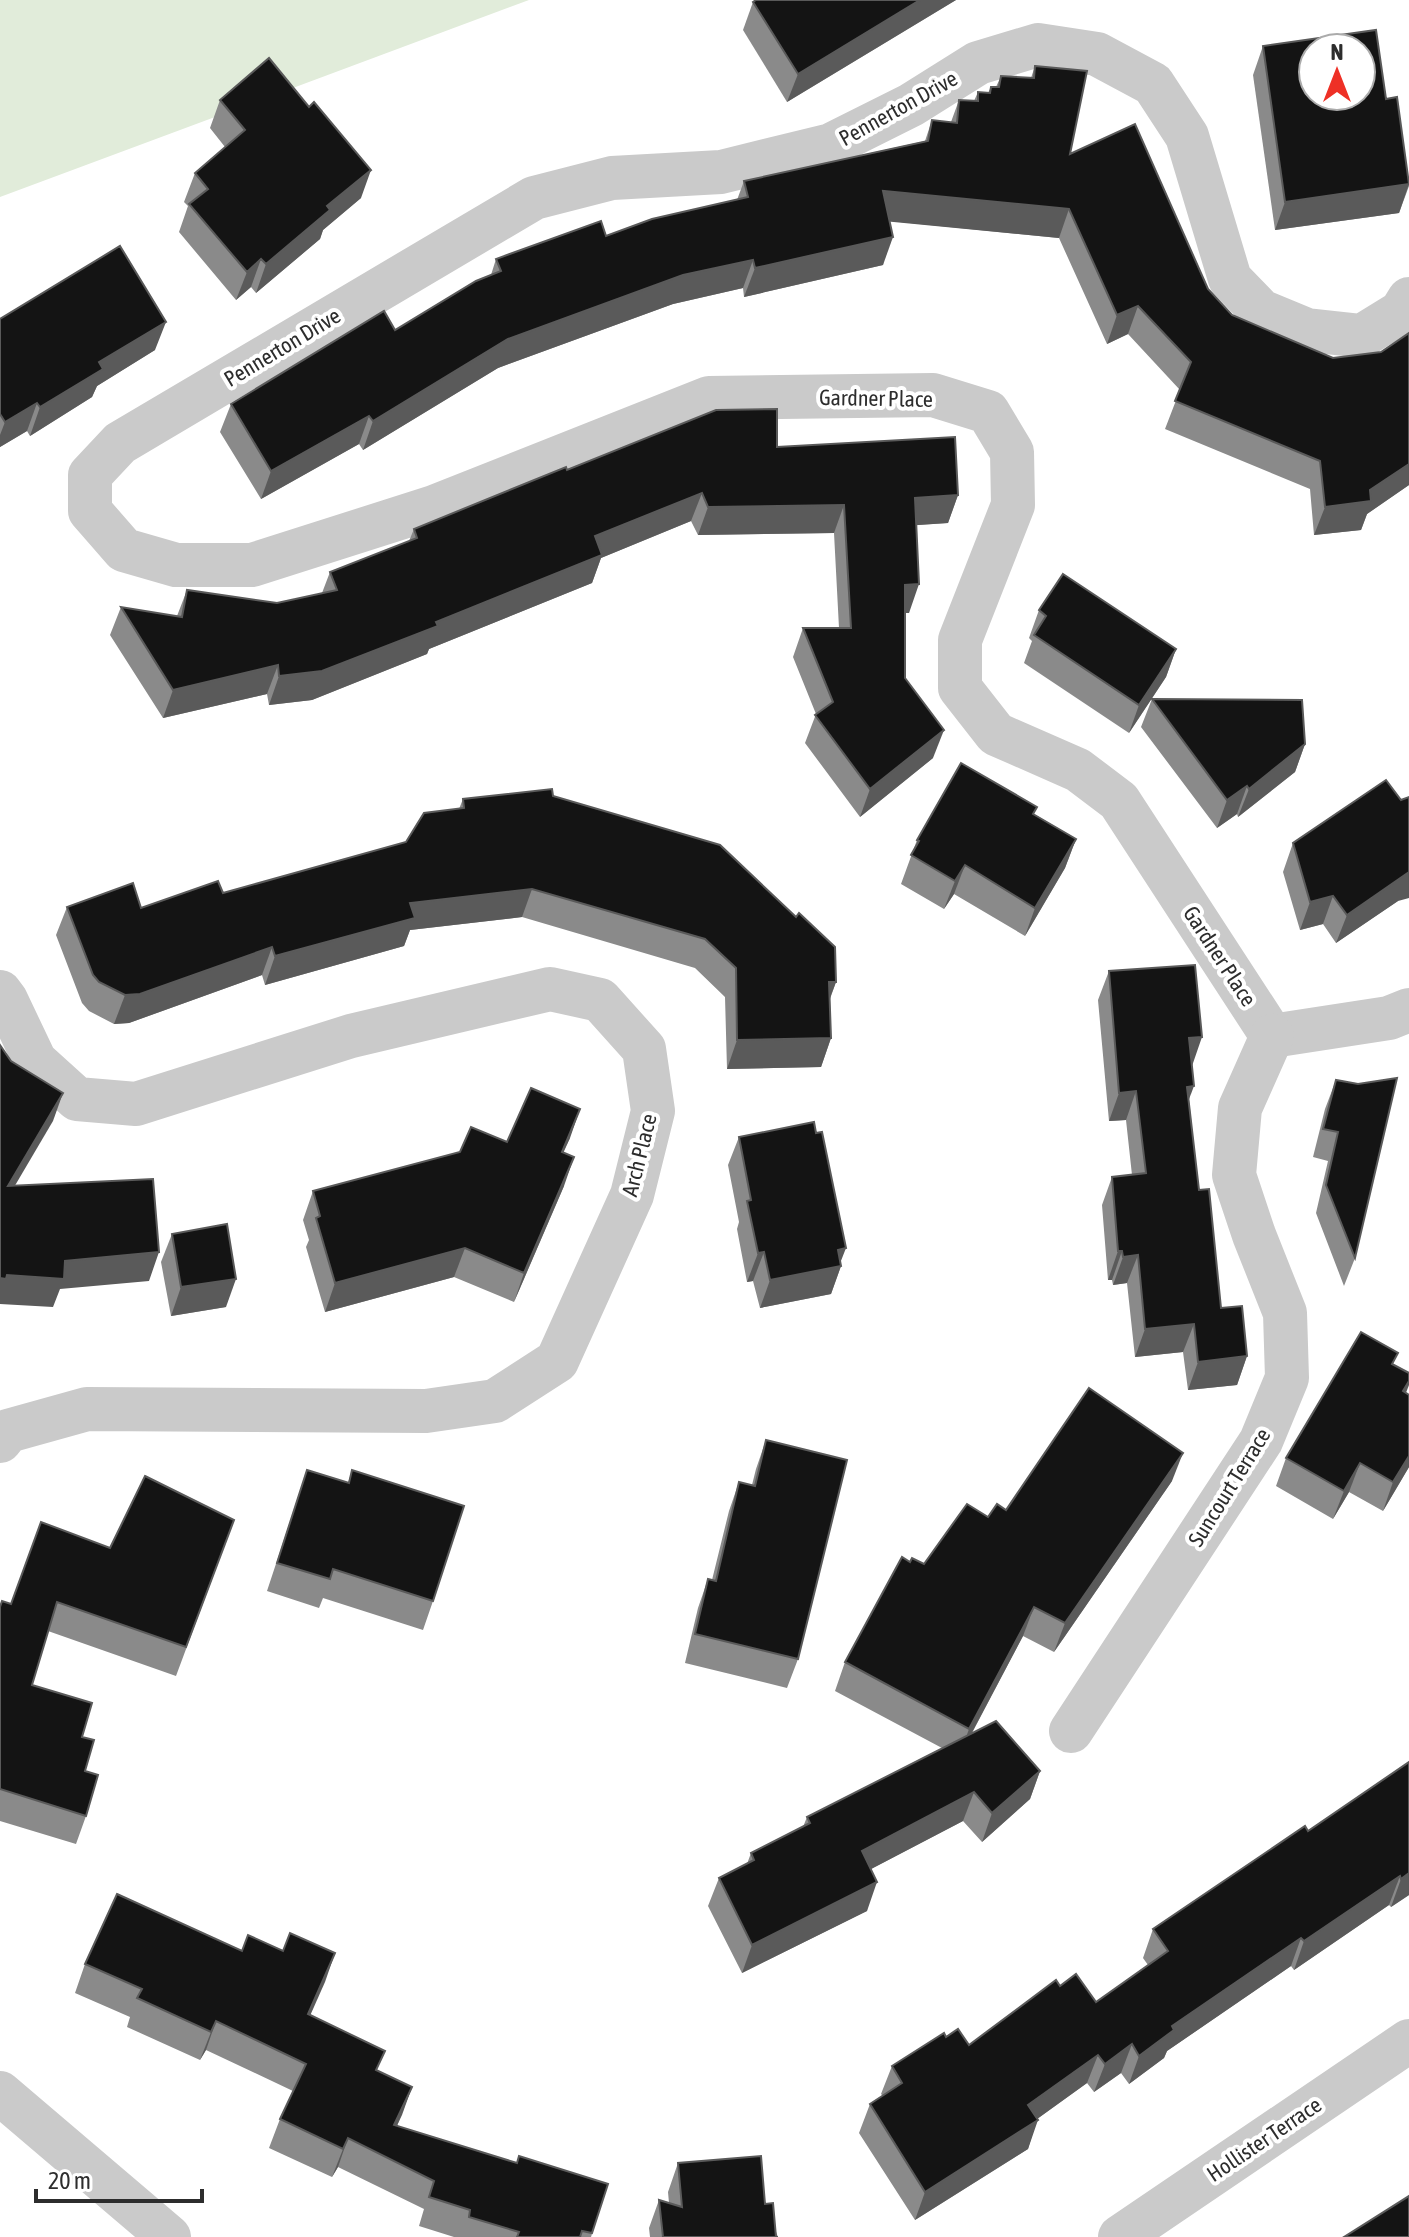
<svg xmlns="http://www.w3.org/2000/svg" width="1409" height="2237" viewBox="0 0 1409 2237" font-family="'Asap Condensed',sans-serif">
  <rect width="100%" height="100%" fill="#fff"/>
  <polygon fill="#e1ecda" points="0,0 529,0 0,197"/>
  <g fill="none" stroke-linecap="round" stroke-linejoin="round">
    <g stroke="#cacaca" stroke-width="44">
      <polyline points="0,992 6,1000 35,1061 77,1099 136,1104 351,1036 550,989 600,1000 644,1049 653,1111 632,1195 557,1361 495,1401 426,1411 87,1409 8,1431 0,1441"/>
      <polyline points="1272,1036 1119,801 1078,770 996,734 960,688 960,640 1013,505 1012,452 988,412 933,395 709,398 434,507 252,565 176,565 124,550 90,511 90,475 120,443 534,198 612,178 721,172 831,145 911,105 978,63 1038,45 1097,54 1153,84 1187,136 1230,279 1261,311 1307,330 1362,336 1401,312 1409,299"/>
      <polyline points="1272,1036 1389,1018 1409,1010"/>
      <polyline points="1071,1731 1261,1441 1287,1378 1285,1313 1254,1235 1234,1175 1240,1108 1272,1036"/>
      <polyline points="0,2093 169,2237"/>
      <polyline points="1120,2237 1409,2041"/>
    </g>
  </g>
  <g fill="#8a8a8a">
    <polygon points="756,0 956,0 787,102 743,30 753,2"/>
    <polygon points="1263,46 1386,99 1409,180 1409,186 1399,213 1275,230 1253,75"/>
    <polygon points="1035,66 1070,154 1208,289 1232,315 1333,358 1381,352 1409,333 1409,485 1367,514 1361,530 1314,535 1310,489 1165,429 1180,390 1128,334 1107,344 1059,238 890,221 883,265 744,297 743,288 673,304 498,368 363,450 359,444 261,499 220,432 231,404 395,330 491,275 496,259 606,236 737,200 744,181 925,141 932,120 951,122 959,100 974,101 978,92 988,93 991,87 996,87 1001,76 1031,78"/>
    <polygon points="220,100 361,198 323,230 320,239 256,293 251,287 236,300 179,232 188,206 184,202 195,173 225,147 210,128"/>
    <polygon points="0,319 155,350 97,386 92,397 30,436 27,431 0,447"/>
    <polygon points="777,447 958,495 948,523 916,525 909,613 905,613 905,678 933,758 860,817 805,743 816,714 793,657 803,628 839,628 834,533 698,535 691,521 601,558 592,583 429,649 427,654 312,700 269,705 267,694 163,718 110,635 121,607 177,616 187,590 277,603 322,593 330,572 409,541 414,529 567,470"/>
    <polygon points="1039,610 1176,649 1166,677 1129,733 1024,663 1032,641 1029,638"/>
    <polygon points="1152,699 1305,744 1295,772 1238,817 1237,814 1217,828 1141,727"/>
    <polygon points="553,796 836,982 830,999 831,1038 821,1067 727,1069 725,997 695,968 522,917 410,930 404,946 265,985 262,975 129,1023 114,1024 89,1011 82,1003 56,935 67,907 141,908 223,893 406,842 459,809 463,799"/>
    <polygon points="1034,814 1076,839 1065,868 1025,936 954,894 944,909 901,884 917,840"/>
    <polygon points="1293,843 1398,901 1336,943 1323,924 1300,930 1283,872"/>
    <polygon points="1109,971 1192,1066 1189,1100 1199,1190 1221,1308 1247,1356 1237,1385 1188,1390 1183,1352 1135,1357 1127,1283 1113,1285 1112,1280 1108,1280 1102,1205 1112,1177 1132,1175 1126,1120 1109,1121 1098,1000"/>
    <polygon points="1336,1080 1355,1258 1344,1286 1316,1213 1328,1161 1313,1157 1325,1109"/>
    <polygon points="739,1137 841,1263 841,1266 831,1294 760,1308 753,1281 747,1282 737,1229 739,1222 728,1165"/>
    <polygon points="570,1138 563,1152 564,1186 514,1302 454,1277 325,1312 306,1247 309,1240 303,1220 313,1191 507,1142"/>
    <polygon points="172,1234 226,1307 171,1316 161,1262"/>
    <polygon points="1394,1365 1406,1393 1409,1395 1409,1467 1383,1511 1349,1492 1333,1519 1276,1486 1286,1458"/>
    <polygon points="766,1440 798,1659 787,1688 685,1663 698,1608 708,1579 712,1580 729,1511 739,1482 752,1485 756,1469"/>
    <polygon points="307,1470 348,1483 352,1470 433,1601 423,1630 323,1598 319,1608 267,1591"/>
    <polygon points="1172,1481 1054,1652 1023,1636 972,1733 1040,1771 1030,1799 982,1842 963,1821 871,1869 867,1911 742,1973 708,1906 719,1878 747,1864 751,1853 803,1827 807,1817 942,1748 835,1691 845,1662 910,1562 924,1564 988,1517 1006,1510"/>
    <polygon points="234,1520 176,1676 48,1631 32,1685 82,1737 85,1771 86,1816 76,1844 0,1821 0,1606 11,1604 110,1548"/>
    <polygon points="1409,1762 1409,1895 1391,1907 1389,1905 1294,1970 1291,1966 1167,2051 1164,2058 1129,2084 1121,2073 1094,2092 1087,2083 1037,2119 1028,2149 915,2220 859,2133 870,2104 883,2096 881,2094 892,2066 946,2037 969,2045 1060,1986 1096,2002 1148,1965 1143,1958 1153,1929 1308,1831"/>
    <polygon points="242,1951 283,1951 335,1953 310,2015 378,2071 412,2087 397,2126 517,2163 608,2184 591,2237 454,2237 419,2226 424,2209 338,2167 332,2177 269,2148 280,2119 293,2091 206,2050 200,2060 127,2027 130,2017 75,1993 85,1964"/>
    <polygon points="678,2163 765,2204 778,2237 650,2237 649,2228 659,2200 669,2203 668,2192"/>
  </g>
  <g fill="#5a5a5a">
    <polygon points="920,0 956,0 787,102 798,74"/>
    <polygon points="371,170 361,198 323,230 320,239 256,293 266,264 327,206"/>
    <polygon points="1409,184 1399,213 1275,230 1285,202"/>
    <polygon points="883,191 1069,209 1059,238 873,220"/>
    <polygon points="893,237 883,265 744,297 755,268"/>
    <polygon points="261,259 251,287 236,300 247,272"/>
    <polygon points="753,260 743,288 673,304 498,368 363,450 373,421 508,339 683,275"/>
    <polygon points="1138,306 1128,334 1107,344 1117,315"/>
    <polygon points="166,322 155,350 97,386 92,397 30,436 40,407 99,362"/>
    <polygon points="37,403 27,431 0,447 0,435 5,422"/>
    <polygon points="369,416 359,444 261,499 271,471"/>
    <polygon points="1409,464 1409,485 1367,514 1361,530 1314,535 1325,507 1370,490"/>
    <polygon points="702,493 691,521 601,558 592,583 429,649 427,654 312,700 269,705 279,676 436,622 595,536"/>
    <polygon points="958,495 948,523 904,526 915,498"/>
    <polygon points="844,505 834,533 698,535 708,507"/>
    <polygon points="919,584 909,613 894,613 905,585"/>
    <polygon points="1176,649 1166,677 1129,733 1139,705"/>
    <polygon points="278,665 267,694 163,718 173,690"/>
    <polygon points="944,730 933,758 860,817 870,789"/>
    <polygon points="1305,744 1295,772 1238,817 1249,789"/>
    <polygon points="1247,786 1237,814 1217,828 1227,800"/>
    <polygon points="1076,839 1065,868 1025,936 1035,908"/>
    <polygon points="965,865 954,894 944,909 955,881"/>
    <polygon points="1409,872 1409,898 1398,901 1336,943 1347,915"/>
    <polygon points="532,889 522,917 410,930 404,946 265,985 275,956 410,903"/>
    <polygon points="1333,896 1323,924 1300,930 1310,902"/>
    <polygon points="272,947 262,975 129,1023 114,1024 125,995"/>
    <polygon points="829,982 836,982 825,1011"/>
    <polygon points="1202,1037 1192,1066 1189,1038"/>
    <polygon points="831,1038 821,1067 727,1069 737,1040"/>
    <polygon points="1194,1086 1183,1115 1187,1087"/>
    <polygon points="1136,1091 1126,1120 1109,1121 1119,1093"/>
    <polygon points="63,1093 53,1121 0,1211 8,1186"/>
    <polygon points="580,1109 570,1138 551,1180 562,1152"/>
    <polygon points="574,1157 564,1186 514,1302 524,1273"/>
    <polygon points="465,1248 454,1277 325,1312 335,1283"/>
    <polygon points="846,1248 839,1266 841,1266 831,1294 760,1308 770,1280 838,1250"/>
    <polygon points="1118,1251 1122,1251 1112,1280 1108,1280"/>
    <polygon points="159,1252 149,1281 60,1289 53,1307 0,1304 0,1278 7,1275 65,1261"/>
    <polygon points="764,1252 753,1281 747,1282 758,1253"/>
    <polygon points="1138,1255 1127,1283 1113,1285 1123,1257"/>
    <polygon points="236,1279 226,1307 171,1316 181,1287"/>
    <polygon points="1194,1324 1183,1352 1135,1357 1145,1329"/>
    <polygon points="1247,1356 1237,1385 1188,1390 1198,1362"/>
    <polygon points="1409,1381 1409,1385 1402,1403 1403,1391"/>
    <polygon points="1183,1453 1172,1481 1054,1652 1065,1623"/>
    <polygon points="1409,1456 1409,1467 1383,1511 1393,1482"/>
    <polygon points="1360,1463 1349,1492 1333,1519 1344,1491"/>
    <polygon points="1034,1607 1023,1636 959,1757 969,1729"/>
    <polygon points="1040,1771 1030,1799 982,1842 992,1813"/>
    <polygon points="974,1792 963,1821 852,1879 862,1851"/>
    <polygon points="1409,1873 1409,1895 1391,1907 1401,1879"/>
    <polygon points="1400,1876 1389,1905 1294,1970 1304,1941"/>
    <polygon points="877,1882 867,1911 742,1973 752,1945"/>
    <polygon points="1301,1938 1291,1966 1167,2051 1164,2058 1129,2084 1139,2056 1172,2026"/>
    <polygon points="335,1953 325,1982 298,2043 308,2014"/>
    <polygon points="216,2021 206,2050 200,2060 211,2032"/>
    <polygon points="1132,2044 1121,2073 1094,2092 1105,2064"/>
    <polygon points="1098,2055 1087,2083 1019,2132 1038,2120 1028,2149 915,2220 925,2192 1028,2105"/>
    <polygon points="412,2087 402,2115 384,2153 394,2125"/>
    <polygon points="348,2138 338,2167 332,2177 343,2149"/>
  </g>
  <g fill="#141414" stroke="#5a5a5a" stroke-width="2" fill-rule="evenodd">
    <polygon points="756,0 920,0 798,74 753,2"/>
    <path d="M1376,30L1386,99L1397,97L1409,184L1285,202L1263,46ZM1313,48H1361V96H1313Z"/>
    <polygon points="269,58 309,107 314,102 371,170 327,206 330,210 266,264 261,259 247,272 189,204 208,189 195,173 245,130 220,100"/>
    <polygon points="1035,66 1087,71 1070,154 1135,124 1208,289 1232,315 1333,358 1381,352 1409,333 1409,464 1370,490 1371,501 1325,507 1320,461 1175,401 1191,362 1138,306 1117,315 1069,209 883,191 893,237 755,268 753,260 683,275 508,339 373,421 369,416 271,471 231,404 384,311 395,330 476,281 501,271 496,259 601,221 606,236 652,219 748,197 744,181 928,141 932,120 957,123 959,100 978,101 978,92 990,93 991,87 999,87 1001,76 1034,78"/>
    <polygon points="120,246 166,322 99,362 103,369 40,407 37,403 5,422 0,414 0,319"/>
    <polygon points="777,409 777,447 955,437 958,495 915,498 919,584 905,585 905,678 944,730 870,789 815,715 833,702 803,628 851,628 844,505 708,507 702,493 595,536 602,555 436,622 438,626 322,671 279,676 278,665 173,690 121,607 182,617 187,590 277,603 337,590 330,572 417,538 414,529 566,467 567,470 716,410"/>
    <polygon points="1063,574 1176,649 1139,705 1034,635 1046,616 1039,610"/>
    <polygon points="1152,699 1302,700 1305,744 1249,789 1247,786 1227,800"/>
    <polygon points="961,763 1037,807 1033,814 1076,839 1035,908 965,865 955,881 911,855 919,841 917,840"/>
    <polygon points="1386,780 1401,800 1409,797 1409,872 1347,915 1333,896 1310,902 1293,843"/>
    <polygon points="552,789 553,796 720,845 796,917 799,913 835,947 836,982 829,982 831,1038 737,1040 736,968 705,939 532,889 410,903 415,918 275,956 272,947 140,994 125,995 99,982 93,975 67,907 133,883 141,908 218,881 223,893 406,842 424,813 464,808 463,799"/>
    <polygon points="1195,965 1202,1037 1189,1038 1194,1086 1187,1087 1199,1190 1209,1189 1221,1308 1242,1306 1247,1356 1198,1362 1194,1324 1145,1329 1138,1255 1123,1257 1122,1251 1118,1251 1112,1177 1146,1173 1136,1091 1119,1093 1109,971"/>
    <polygon points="0,1045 11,1061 63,1093 8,1186 153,1179 159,1252 65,1261 64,1279 7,1275 6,1279 0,1278"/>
    <polygon points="1397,1078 1355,1258 1326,1185 1338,1132 1323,1129 1336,1080 1358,1084"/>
    <polygon points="531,1088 580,1109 562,1152 574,1157 524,1273 465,1248 335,1283 316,1218 320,1216 313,1191 460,1152 471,1127 507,1142"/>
    <polygon points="814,1122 816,1133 822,1132 846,1248 838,1250 841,1266 770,1280 764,1252 758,1253 747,1201 751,1200 739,1137"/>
    <polygon points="227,1224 236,1279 181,1287 172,1234"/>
    <polygon points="1361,1332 1398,1353 1392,1364 1409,1373 1409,1381 1403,1391 1409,1395 1409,1456 1393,1482 1360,1463 1344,1491 1286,1458"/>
    <polygon points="1089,1388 1183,1453 1065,1623 1034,1607 969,1729 845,1662 902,1557 910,1562 912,1558 924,1564 967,1504 988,1517 997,1504 1006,1510"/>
    <polygon points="766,1440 847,1460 798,1659 695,1634 708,1579 716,1581 739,1482 755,1486"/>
    <polygon points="307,1470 349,1483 352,1470 464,1506 433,1601 333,1569 330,1579 277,1563"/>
    <polygon points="145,1476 234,1520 186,1647 57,1602 32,1685 92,1703 82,1737 94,1740 85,1771 98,1775 86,1816 0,1789 0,1607 2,1601 11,1604 41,1522 110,1548"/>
    <polygon points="996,1721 1040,1771 992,1813 974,1792 862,1851 877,1882 752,1945 719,1878 754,1860 751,1853 810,1823 807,1817"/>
    <polygon points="1409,1762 1409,1873 1401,1879 1400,1876 1304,1941 1301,1938 1172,2026 1174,2030 1139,2056 1132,2044 1105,2064 1098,2055 1028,2105 1038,2120 925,2192 870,2104 902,2083 892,2066 944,2033 946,2037 958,2029 969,2045 1056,1980 1060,1986 1076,1974 1096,2002 1168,1951 1153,1929 1305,1826 1308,1831"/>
    <polygon points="117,1894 242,1951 248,1935 283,1951 290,1933 335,1953 308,2014 385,2051 376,2070 412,2087 394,2125 517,2163 519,2156 608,2184 592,2233 582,2231 580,2237 517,2237 519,2232 469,2217 470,2210 429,2197 434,2181 348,2138 343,2149 280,2119 306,2064 216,2021 211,2032 137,1998 142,1989 85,1964"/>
    <polygon points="761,2156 765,2204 773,2203 776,2237 778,2237 663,2237 659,2200 682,2207 678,2163"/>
    <polygon points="1409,2196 1409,2237 1344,2237"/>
  </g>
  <g text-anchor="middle" stroke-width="8" stroke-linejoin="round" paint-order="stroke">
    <g font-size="22" fill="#2d2d2d" stroke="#fff">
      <text transform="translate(898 108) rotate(-29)" y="8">Pennerton Drive</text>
      <text transform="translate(282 347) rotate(-31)" y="8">Pennerton Drive</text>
      <text transform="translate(876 398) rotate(1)" y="8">Gardner Place</text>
      <text transform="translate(1220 956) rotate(57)" y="8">Gardner Place</text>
      <text transform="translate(639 1155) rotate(-76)" y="8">Arch Place</text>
      <text transform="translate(1229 1487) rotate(-58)" y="8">Suncourt Terrace</text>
      <text transform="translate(1264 2139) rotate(-34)" y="8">Hollister Terrace</text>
    </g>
  </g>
  <g transform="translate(1337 72)"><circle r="38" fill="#ffffff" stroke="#ababab" stroke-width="2"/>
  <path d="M0-6L14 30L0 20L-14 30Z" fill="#ee3026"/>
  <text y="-12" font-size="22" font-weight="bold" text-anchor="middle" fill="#2d2d2d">N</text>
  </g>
  <path d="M36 2189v12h166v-12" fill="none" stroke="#2d2d2d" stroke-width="4"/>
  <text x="48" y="2189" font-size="24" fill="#2d2d2d" stroke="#ffffff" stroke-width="6" paint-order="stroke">20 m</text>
</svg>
